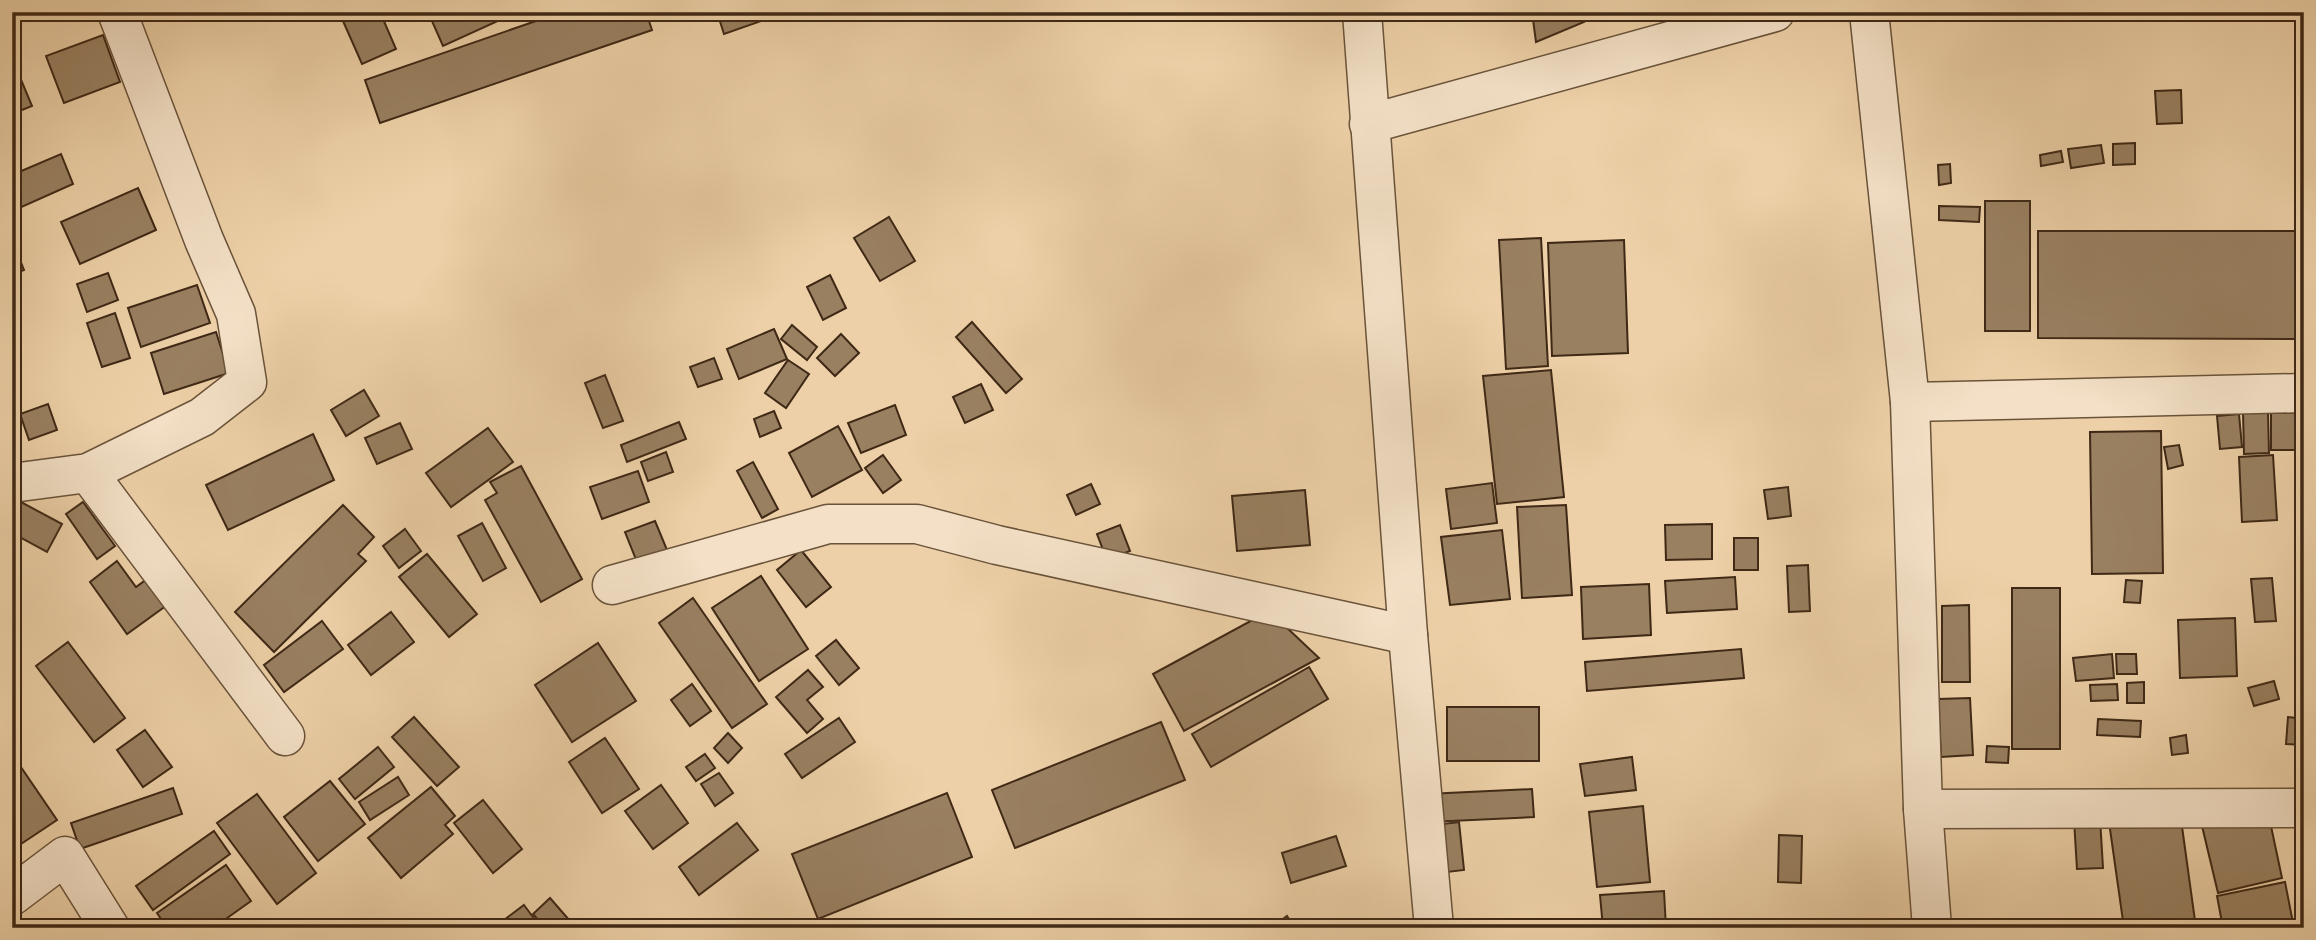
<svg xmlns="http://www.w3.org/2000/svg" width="2316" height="940" viewBox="0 0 2316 940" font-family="Vollkorn,serif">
  <rect width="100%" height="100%" fill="#edd0a7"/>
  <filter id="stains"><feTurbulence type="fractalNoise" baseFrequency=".00286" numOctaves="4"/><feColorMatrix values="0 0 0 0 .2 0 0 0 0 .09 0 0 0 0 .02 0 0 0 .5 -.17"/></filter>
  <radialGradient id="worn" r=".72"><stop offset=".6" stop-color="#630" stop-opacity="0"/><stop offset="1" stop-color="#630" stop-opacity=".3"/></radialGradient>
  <g fill="#998061" stroke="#3f2916" stroke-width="2">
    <polygon points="339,12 380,12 396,49 362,64"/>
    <polygon points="428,12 512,12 513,14 443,46"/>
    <polygon points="562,12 646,12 652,30 380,123 365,80"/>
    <polygon points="717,12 787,12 724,34"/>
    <polygon points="1532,12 1581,12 1584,22 1536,42"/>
    <polygon points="103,35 120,82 64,103 46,56"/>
    <polygon points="14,63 32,106 12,114 12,64"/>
    <polygon points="2181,90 2182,123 2157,124 2155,91"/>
    <polygon points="2135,143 2135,164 2113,165 2113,144"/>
    <polygon points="2101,145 2104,163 2071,168 2068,149"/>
    <polygon points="2061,151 2063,162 2041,166 2040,155"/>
    <polygon points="61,154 73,184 17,209 12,199 12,175"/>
    <polygon points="1950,164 1951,183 1939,185 1938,165"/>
    <polygon points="138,188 156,230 80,264 61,222"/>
    <rect x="1985" y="201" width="45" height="130"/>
    <polygon points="1939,206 1980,207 1979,222 1939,220"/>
    <polygon points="889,217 915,261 880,281 854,238"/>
    <polygon points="2038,231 2304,231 2304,339 2038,338"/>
    <polygon points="1541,238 1548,366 1506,369 1499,240"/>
    <polygon points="12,240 24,270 12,275"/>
    <polygon points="1624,240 1628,353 1552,356 1548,243"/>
    <polygon points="108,273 118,300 87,312 77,284"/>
    <polygon points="830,275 846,308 823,320 807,287"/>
    <polygon points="197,285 210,323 141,347 128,308"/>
    <polygon points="115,313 130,358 102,367 87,323"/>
    <polygon points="972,322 1022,379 1006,393 956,337"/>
    <polygon points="792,325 817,347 807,360 781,339"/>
    <polygon points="774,329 787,359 739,379 727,349"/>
    <polygon points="216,332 229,373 164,394 151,353"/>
    <polygon points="841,334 859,353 835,376 817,358"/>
    <polygon points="714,358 722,379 698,387 690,367"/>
    <polygon points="788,360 809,374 786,408 765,393"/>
    <polygon points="1551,370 1564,497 1497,504 1483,376"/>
    <polygon points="605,375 623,421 603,428 585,383"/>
    <polygon points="981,384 993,410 965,423 953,397"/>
    <polygon points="364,390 379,416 346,436 331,410"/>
    <polygon points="48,404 57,430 29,440 20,414"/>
    <polygon points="895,405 906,435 861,453 848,423"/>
    <polygon points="774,411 781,428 760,437 754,419"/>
    <polygon points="2243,412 2268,412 2269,453 2244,454"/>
    <rect x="2271" y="413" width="33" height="37"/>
    <polygon points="2239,414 2242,447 2220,449 2217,416"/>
    <polygon points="679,422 686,439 627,462 621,445"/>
    <polygon points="400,423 412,449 377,464 365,438"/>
    <polygon points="838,426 862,470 812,497 789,453"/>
    <polygon points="488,428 513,462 451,507 426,473"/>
    <polygon points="2161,431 2163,573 2092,574 2090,432"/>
    <polygon points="313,434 334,480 228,530 206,485"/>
    <polygon points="2179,445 2183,465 2168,469 2164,447"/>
    <polygon points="666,452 673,472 648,481 641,462"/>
    <polygon points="883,455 901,480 883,493 865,468"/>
    <polygon points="2273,455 2277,520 2242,522 2239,457"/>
    <polygon points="753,462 778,509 762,518 737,471"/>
    <polygon points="521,466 582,579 541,602 485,500 497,493 490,482"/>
    <polygon points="638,471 649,502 602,519 590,487"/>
    <polygon points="1492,483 1497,523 1451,529 1446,489"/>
    <polygon points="1091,484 1100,504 1076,515 1067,495"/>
    <polygon points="1788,487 1791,516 1768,519 1764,490"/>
    <polygon points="1305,490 1310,545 1237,551 1232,496"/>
    <polygon points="19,501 62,524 47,552 12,533 12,512"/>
    <polygon points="83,502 115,546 97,559 66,514"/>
    <polygon points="343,505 374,537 358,554 366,561 274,652 235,612"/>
    <polygon points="1566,505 1572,595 1522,598 1517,507"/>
    <polygon points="655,521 667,550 637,562 625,532"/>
    <polygon points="482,523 506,568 483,581 458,536"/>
    <polygon points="1712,524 1712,559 1666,560 1665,525"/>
    <polygon points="1120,525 1130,551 1107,560 1097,534"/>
    <polygon points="405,529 421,551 399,568 383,546"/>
    <polygon points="1502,530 1510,599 1450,605 1441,537"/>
    <rect x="1734" y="538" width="24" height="32"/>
    <polygon points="801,550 831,587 806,607 777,570"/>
    <polygon points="427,554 477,614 449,637 399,577"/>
    <polygon points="117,561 136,587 155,573 174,600 127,634 90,582"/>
    <polygon points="1808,565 1810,611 1789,612 1787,566"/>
    <polygon points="761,576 808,649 759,681 712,608"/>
    <polygon points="1735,577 1737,609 1667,613 1665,581"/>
    <polygon points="2272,578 2276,621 2255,622 2251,579"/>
    <polygon points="2126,580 2142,581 2140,603 2124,602"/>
    <polygon points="1649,584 1651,635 1583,639 1581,587"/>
    <rect x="2012" y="588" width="48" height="161"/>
    <polygon points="693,598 767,704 732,728 659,623"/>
    <polygon points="1969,605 1970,682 1942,682 1942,606"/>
    <polygon points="1269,611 1319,658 1184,731 1153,674"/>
    <polygon points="391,612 414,642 371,675 348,645"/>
    <polygon points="2235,618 2237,676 2180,678 2178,620"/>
    <polygon points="322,621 343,649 284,692 264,665"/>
    <polygon points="836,640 859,668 839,685 816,656"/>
    <polygon points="68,642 125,718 94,742 36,666"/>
    <polygon points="598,643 636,701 572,742 535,685"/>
    <polygon points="1741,649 1744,678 1587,691 1585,662"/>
    <polygon points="2112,654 2114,678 2076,681 2073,658"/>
    <polygon points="2116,654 2136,654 2137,674 2117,674"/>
    <polygon points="1309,667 1328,699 1211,767 1192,734"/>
    <polygon points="808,670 823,687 807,700 823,719 807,733 776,697"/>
    <polygon points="2274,681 2279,699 2254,706 2248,688"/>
    <polygon points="2144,682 2144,703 2127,703 2127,683"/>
    <polygon points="692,684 711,711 690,726 671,700"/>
    <polygon points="2117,684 2118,700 2091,701 2090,685"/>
    <polygon points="1970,698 1973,755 1941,757 1938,699"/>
    <rect x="1447" y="707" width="92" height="54"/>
    <polygon points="414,717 459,767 437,786 392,737"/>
    <polygon points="2288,717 2304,719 2304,745 2286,744"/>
    <polygon points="839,718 855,742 802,778 785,754"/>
    <polygon points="2098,719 2141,721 2140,737 2097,735"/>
    <polygon points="1161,722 1185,780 1015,848 992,790"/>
    <polygon points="145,730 172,767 143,787 117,750"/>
    <polygon points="728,733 742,748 728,763 714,748"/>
    <polygon points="2186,735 2188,753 2172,755 2170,738"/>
    <polygon points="605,738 639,789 602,813 569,762"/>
    <polygon points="1987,746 2009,747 2008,763 1986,762"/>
    <polygon points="378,747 394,767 355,799 339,779"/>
    <polygon points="12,754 57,820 12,850"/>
    <polygon points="705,754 715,768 696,781 686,767"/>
    <polygon points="1632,757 1636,790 1585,796 1580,764"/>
    <polygon points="719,773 733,793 715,806 701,784"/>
    <polygon points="398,777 409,795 370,820 359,802"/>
    <polygon points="330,781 365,824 318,861 284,817"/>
    <polygon points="661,785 688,823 653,849 625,811"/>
    <polygon points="431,787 455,816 445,825 453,834 401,878 368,838"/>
    <polygon points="173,788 182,814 80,849 71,823"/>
    <polygon points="1532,789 1534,817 1429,822 1427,794"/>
    <polygon points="947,793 972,857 818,919 792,854"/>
    <polygon points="257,794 316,873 277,904 217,823"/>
    <polygon points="483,800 522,849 493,873 454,823"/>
    <polygon points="1643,806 1650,882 1597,887 1589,812"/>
    <polygon points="2180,812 2196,928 2124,928 2109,822"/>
    <polygon points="2268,812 2282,878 2218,893 2202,826"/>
    <polygon points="2100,818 2103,868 2077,869 2074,820"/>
    <polygon points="1459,822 1464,870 1431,874 1426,826"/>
    <polygon points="737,823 758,850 699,895 679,867"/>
    <polygon points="214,831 230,854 153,910 136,886"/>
    <polygon points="1779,835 1802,836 1801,883 1778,882"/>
    <polygon points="1336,836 1346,866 1291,883 1282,853"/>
    <polygon points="226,865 251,901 213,928 167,928 157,913"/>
    <polygon points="2285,882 2294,928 2223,928 2217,896"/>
    <polygon points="1664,891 1666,928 1603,928 1600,895"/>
    <polygon points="550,898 570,921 563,928 545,928 533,914"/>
    <polygon points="524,905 541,928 493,928"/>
    <polygon points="1287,916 1295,928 1271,928"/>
  </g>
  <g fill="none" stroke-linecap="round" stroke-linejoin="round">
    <defs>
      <g id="street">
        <polyline points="1362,12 1408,635 1434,928"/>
        <polyline points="1869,12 1910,402 1923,809 1932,928"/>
        <polyline points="1369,124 1775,12"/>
        <polyline points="1910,402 2304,393"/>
        <polyline points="88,473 285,736"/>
        <polyline points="12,483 88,473 202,417 247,382 236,314 204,240 117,12"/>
        <polyline points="612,585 828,524 917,524 997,545 1408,635"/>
        <polyline points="1923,809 2304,808"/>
        <polyline points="12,896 65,856 110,928"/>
      </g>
    </defs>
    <use href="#street" stroke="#6a533a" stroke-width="41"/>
    <use href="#street" stroke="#f3e0c6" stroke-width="38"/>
  </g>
  <rect width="2316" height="940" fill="none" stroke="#edd0a7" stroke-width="42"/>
  <rect x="14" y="14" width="2288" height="912" fill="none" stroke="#3f2916" stroke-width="3.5"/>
  <rect x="21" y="21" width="2274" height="898" fill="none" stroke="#3f2916" stroke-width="2"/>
  <rect width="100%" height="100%" filter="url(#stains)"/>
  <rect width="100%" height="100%" fill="url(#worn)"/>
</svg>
